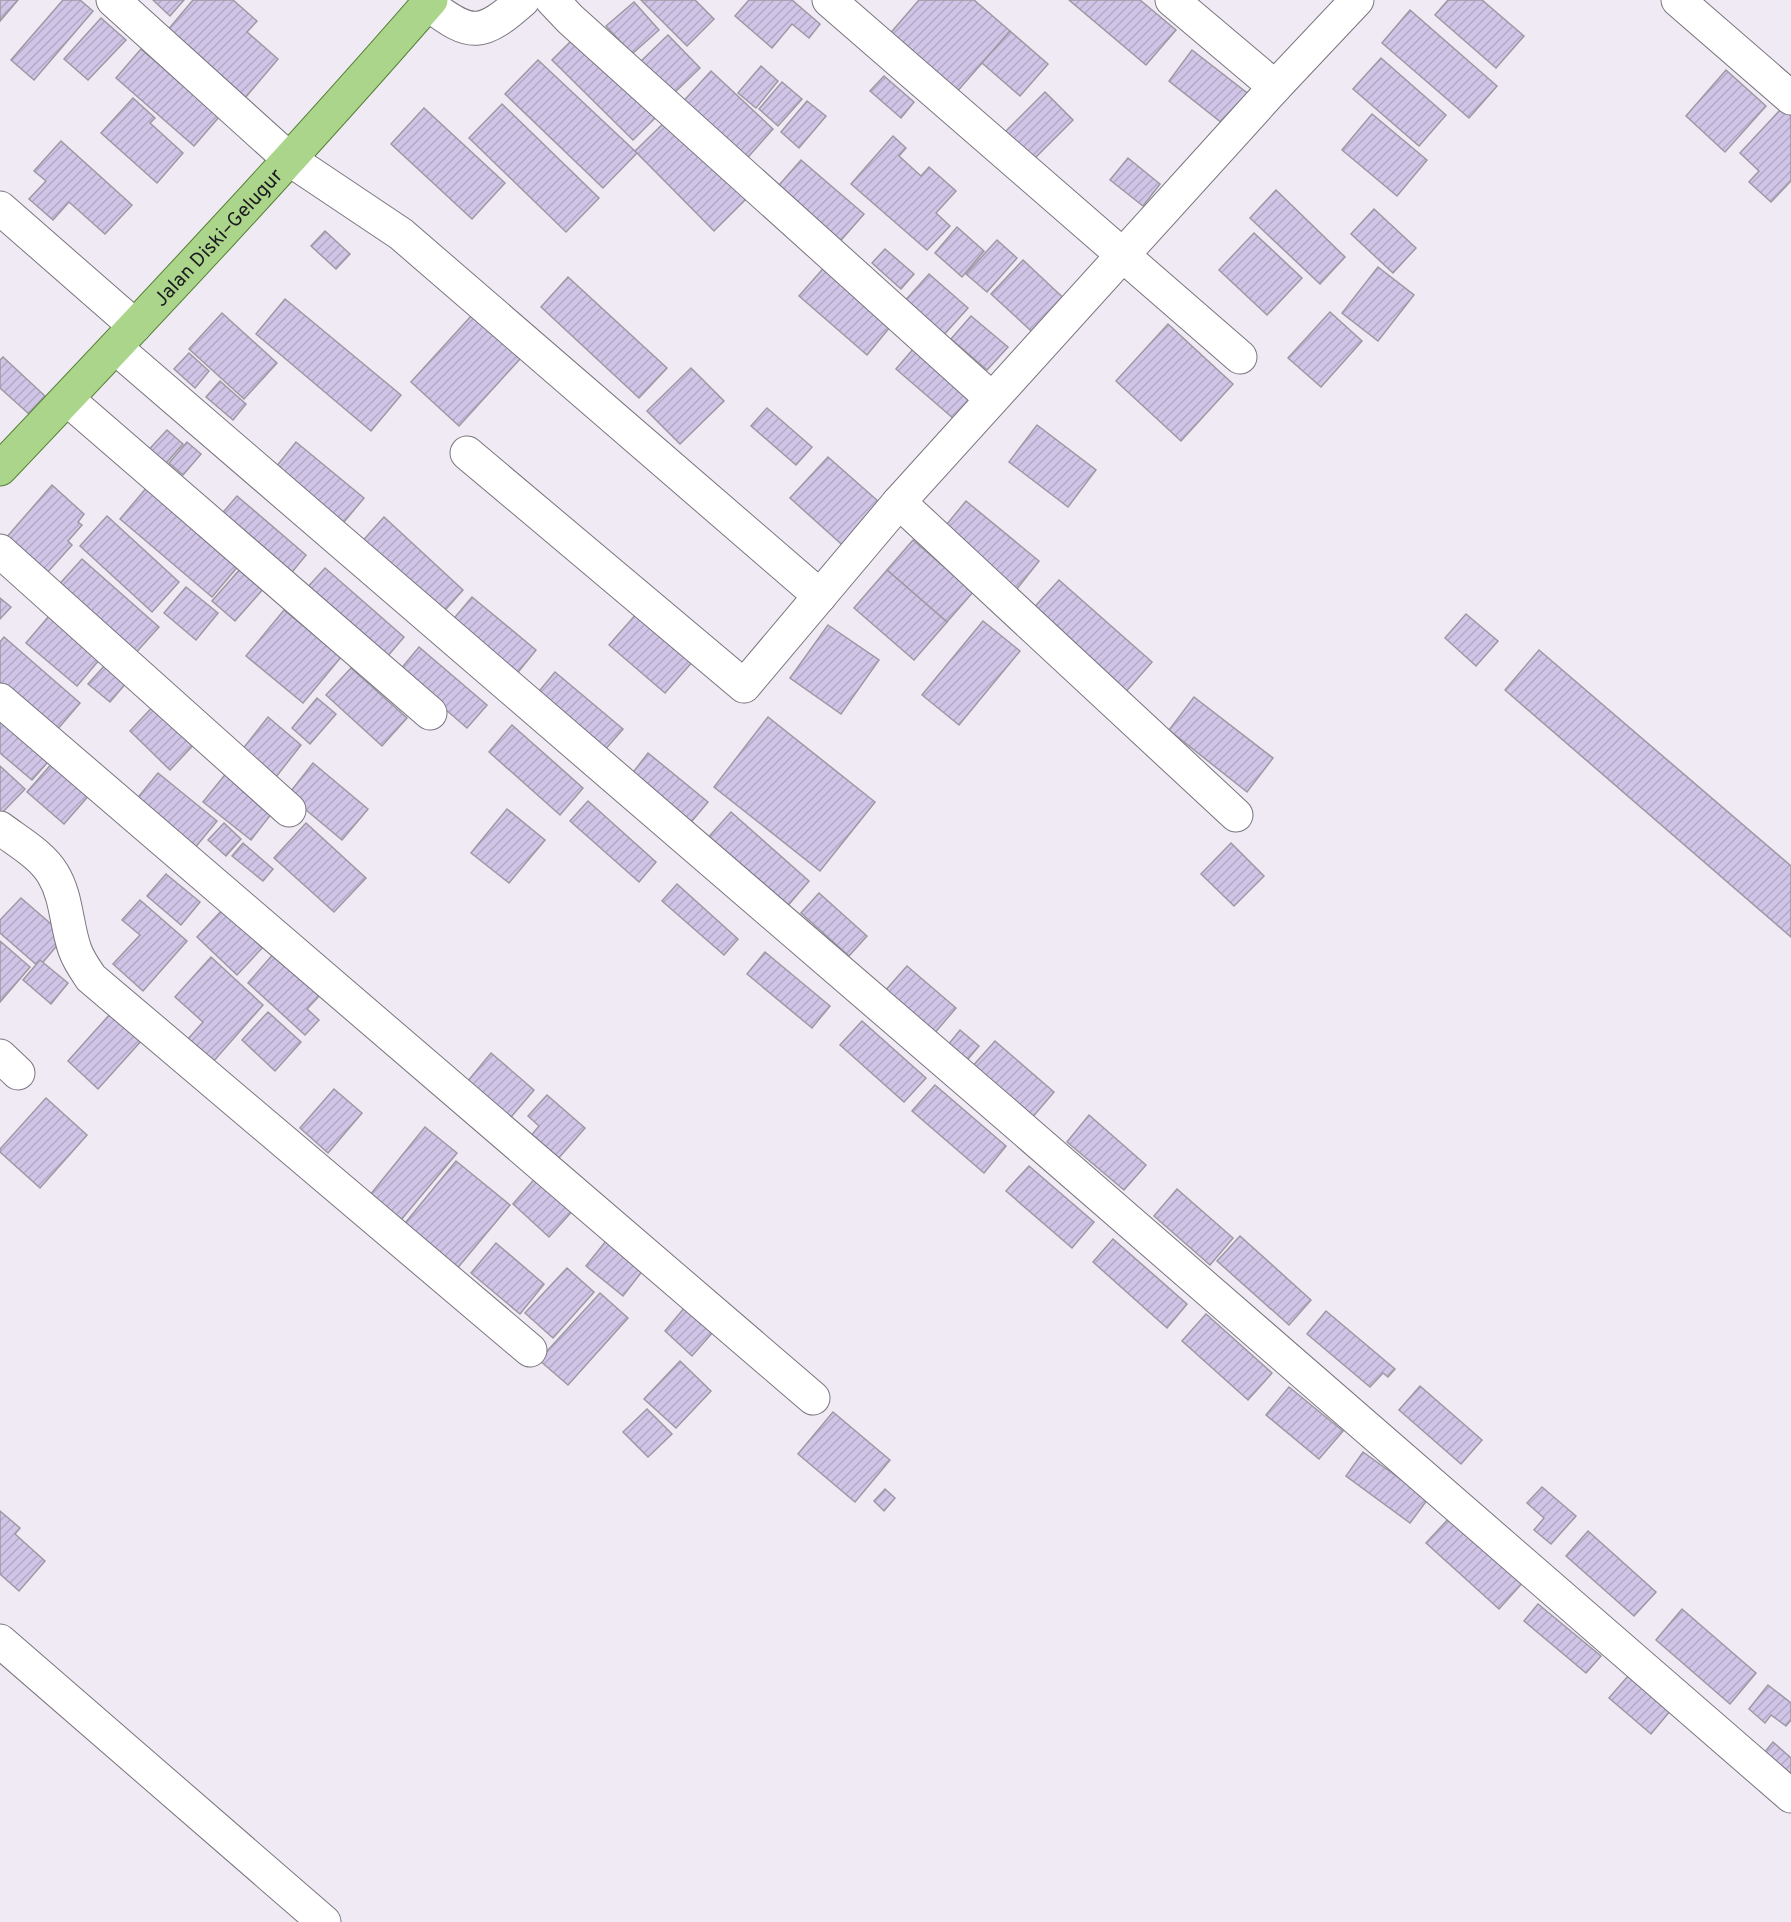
<svg xmlns="http://www.w3.org/2000/svg" width="1791" height="1922" viewBox="0 0 1791 1922" font-family="Overpass,sans-serif">
  <defs>
    <pattern id="building-hatch" width="6" height="6" patternUnits="userSpaceOnUse" patternTransform="scale(1.5)"><rect width="6" height="6" fill="#d1c5e7"/><path d="M-1 1l2-2M0 6l6-6M5 7l2-2" fill="none" stroke="#b3a9c6"/></pattern>
  </defs>
  <rect width="100%" height="100%" fill="#efeaf4"/>
  <g fill="url(#building-hatch)" stroke="#9d99a3" stroke-width="1.5">
    <polygon points="0,0 18,0 0,21"/>
    <polygon points="63,0 80,0 93,11 34,80 11,60"/>
    <polygon points="153,0 184,0 170,16"/>
    <polygon points="193,0 233,0 257,21 247,32 278,59 245,98 167,31"/>
    <polygon points="641,0 695,0 714,19 687,46"/>
    <polygon points="749,0 792,0 820,24 809,38 792,24 772,48 735,16"/>
    <polygon points="919,0 974,0 1010,31 955,94 888,36"/>
    <polygon points="1069,0 1140,0 1176,30 1146,65"/>
    <polygon points="1448,0 1482,0 1524,36 1496,68 1435,15"/>
    <polygon points="634,2 659,30 632,54 606,26"/>
    <polygon points="1410,10 1497,86 1469,118 1382,43"/>
    <polygon points="101,18 126,40 88,80 64,59"/>
    <polygon points="1010,31 1048,64 1020,96 982,63"/>
    <polygon points="580,32 661,112 633,140 552,60"/>
    <polygon points="668,35 700,68 671,96 639,63"/>
    <polygon points="141,49 219,117 194,146 116,78"/>
    <polygon points="1192,50 1251,96 1227,127 1169,81"/>
    <polygon points="1381,58 1446,115 1419,146 1353,89"/>
    <polygon points="538,60 637,153 603,188 505,94"/>
    <polygon points="761,66 778,81 756,108 738,93"/>
    <polygon points="1726,70 1766,106 1725,152 1686,116"/>
    <polygon points="711,71 773,129 742,164 679,106"/>
    <polygon points="884,76 914,102 901,118 870,91"/>
    <polygon points="782,82 802,99 778,126 759,109"/>
    <polygon points="1045,92 1073,120 1033,160 1005,132"/>
    <polygon points="133,98 155,118 150,123 183,153 157,183 101,133"/>
    <polygon points="807,101 826,116 799,148 781,132"/>
    <polygon points="502,104 599,198 566,232 469,138"/>
    <polygon points="424,108 505,183 472,219 391,144"/>
    <polygon points="1782,108 1791,116 1791,181 1771,202 1749,182 1759,171 1740,153"/>
    <polygon points="1372,114 1427,160 1397,196 1342,150"/>
    <polygon points="672,115 750,195 714,231 635,151"/>
    <polygon points="893,136 906,148 899,156 921,176 929,167 956,191 936,213 950,226 927,250 851,184"/>
    <polygon points="61,141 132,205 105,234 69,202 53,220 29,199 46,181 34,171"/>
    <polygon points="1128,158 1160,184 1143,206 1110,180"/>
    <polygon points="801,160 864,214 836,246 773,192"/>
    <polygon points="1276,190 1345,257 1320,284 1250,218"/>
    <polygon points="1374,209 1416,248 1393,273 1351,234"/>
    <polygon points="957,227 984,251 962,277 935,253"/>
    <polygon points="325,231 350,254 336,269 311,246"/>
    <polygon points="1254,233 1302,278 1267,315 1219,270"/>
    <polygon points="997,240 1017,258 987,292 966,274"/>
    <polygon points="885,249 914,274 901,289 872,263"/>
    <polygon points="1023,260 1072,306 1041,340 991,294"/>
    <polygon points="828,263 895,321 867,355 799,296"/>
    <polygon points="1378,267 1414,295 1378,341 1342,313"/>
    <polygon points="929,274 968,308 941,338 903,303"/>
    <polygon points="568,277 667,368 639,398 541,307"/>
    <polygon points="285,299 401,395 371,431 256,334"/>
    <polygon points="1330,312 1362,341 1321,387 1288,358"/>
    <polygon points="222,313 277,363 244,399 189,349"/>
    <polygon points="472,315 520,359 459,426 411,382"/>
    <polygon points="971,316 1008,347 987,370 951,339"/>
    <polygon points="1168,324 1233,384 1181,441 1116,381"/>
    <polygon points="921,340 980,390 954,419 896,369"/>
    <polygon points="189,353 209,371 195,388 174,369"/>
    <polygon points="3,357 45,396 29,414 0,388 0,360"/>
    <polygon points="691,368 724,401 680,444 647,411"/>
    <polygon points="220,381 246,404 233,420 206,397"/>
    <polygon points="767,408 812,447 796,465 751,426"/>
    <polygon points="1037,425 1096,470 1068,507 1009,462"/>
    <polygon points="167,430 183,444 159,471 143,456"/>
    <polygon points="187,442 201,454 183,475 169,463"/>
    <polygon points="296,442 364,498 339,528 272,472"/>
    <polygon points="828,457 887,509 849,551 790,498"/>
    <polygon points="52,485 84,514 78,522 82,525 68,541 72,545 46,574 6,538"/>
    <polygon points="148,486 240,564 212,597 120,519"/>
    <polygon points="237,496 306,555 288,577 219,517"/>
    <polygon points="966,501 1039,561 1012,595 938,535"/>
    <polygon points="107,516 179,582 152,612 80,546"/>
    <polygon points="384,517 463,590 439,617 359,545"/>
    <polygon points="913,540 973,592 947,622 887,570"/>
    <polygon points="82,559 159,627 132,657 55,589"/>
    <polygon points="241,568 264,588 235,621 212,601"/>
    <polygon points="325,568 404,637 386,658 306,589"/>
    <polygon points="887,570 947,622 914,660 854,608"/>
    <polygon points="1059,580 1152,662 1123,695 1030,612"/>
    <polygon points="186,587 218,613 196,640 164,613"/>
    <polygon points="472,597 536,650 515,676 451,622"/>
    <polygon points="0,598 11,607 0,619"/>
    <polygon points="284,610 341,657 303,703 246,656"/>
    <polygon points="638,612 694,660 665,693 609,645"/>
    <polygon points="1466,614 1498,641 1476,666 1445,638"/>
    <polygon points="49,616 100,659 77,686 26,643"/>
    <polygon points="983,621 1020,651 959,725 922,695"/>
    <polygon points="828,625 879,660 841,714 790,678"/>
    <polygon points="4,637 80,703 51,737 0,693 0,642"/>
    <polygon points="419,647 487,705 467,728 400,670"/>
    <polygon points="1539,650 1791,866 1791,937 1505,690"/>
    <polygon points="106,664 127,682 110,702 88,684"/>
    <polygon points="351,668 407,718 382,746 326,695"/>
    <polygon points="555,672 623,729 603,752 536,695"/>
    <polygon points="1194,697 1273,758 1247,792 1169,730"/>
    <polygon points="317,698 336,714 310,744 292,728"/>
    <polygon points="158,701 198,740 170,770 130,731"/>
    <polygon points="0,706 55,754 32,780 0,753"/>
    <polygon points="268,717 301,745 272,782 238,755"/>
    <polygon points="768,717 875,802 820,871 714,787"/>
    <polygon points="512,725 583,788 560,815 489,752"/>
    <polygon points="648,753 708,802 687,827 628,779"/>
    <polygon points="54,761 91,793 64,824 27,792"/>
    <polygon points="313,763 368,809 342,840 288,795"/>
    <polygon points="0,766 25,789 0,815"/>
    <polygon points="228,771 275,809 251,840 203,802"/>
    <polygon points="158,773 217,821 189,855 131,806"/>
    <polygon points="588,801 656,862 639,882 570,821"/>
    <polygon points="507,809 545,840 509,883 471,853"/>
    <polygon points="731,812 809,881 785,909 706,840"/>
    <polygon points="224,823 241,839 226,856 208,840"/>
    <polygon points="306,823 366,878 334,912 274,858"/>
    <polygon points="243,843 273,869 263,881 232,856"/>
    <polygon points="1231,843 1264,876 1234,906 1201,874"/>
    <polygon points="166,874 200,902 181,925 147,896"/>
    <polygon points="677,884 738,939 724,955 662,901"/>
    <polygon points="819,893 867,936 849,956 801,913"/>
    <polygon points="21,898 65,936 39,967 0,933 0,920"/>
    <polygon points="140,900 187,941 143,991 113,964 140,935 122,920"/>
    <polygon points="223,909 263,947 237,975 197,937"/>
    <polygon points="0,941 30,967 0,1002"/>
    <polygon points="275,952 321,994 307,1009 319,1020 305,1035 248,983"/>
    <polygon points="765,952 830,1006 812,1028 747,974"/>
    <polygon points="211,957 263,1005 205,1071 180,1048 203,1022 175,997"/>
    <polygon points="40,960 68,983 51,1004 23,980"/>
    <polygon points="907,966 956,1008 933,1035 884,992"/>
    <polygon points="268,1012 301,1042 275,1071 242,1040"/>
    <polygon points="111,1013 142,1040 98,1089 68,1061"/>
    <polygon points="862,1021 926,1078 904,1102 840,1045"/>
    <polygon points="960,1030 979,1046 963,1065 944,1050"/>
    <polygon points="995,1041 1054,1092 1031,1119 971,1068"/>
    <polygon points="491,1053 534,1090 506,1123 463,1087"/>
    <polygon points="935,1085 1006,1146 984,1173 912,1111"/>
    <polygon points="334,1089 362,1113 328,1153 300,1128"/>
    <polygon points="547,1095 585,1128 557,1160 530,1137 539,1126 528,1116"/>
    <polygon points="46,1098 87,1135 40,1188 0,1152 0,1149"/>
    <polygon points="1089,1115 1146,1165 1124,1190 1067,1142"/>
    <polygon points="425,1127 457,1153 396,1226 366,1200"/>
    <polygon points="456,1161 510,1205 450,1277 397,1233"/>
    <polygon points="1029,1166 1094,1222 1072,1248 1006,1191"/>
    <polygon points="538,1175 575,1208 549,1237 513,1204"/>
    <polygon points="1177,1189 1233,1238 1210,1265 1154,1216"/>
    <polygon points="610,1236 647,1265 623,1296 586,1266"/>
    <polygon points="1240,1236 1311,1300 1289,1325 1217,1261"/>
    <polygon points="1113,1239 1187,1304 1167,1328 1093,1262"/>
    <polygon points="496,1243 544,1284 520,1314 471,1273"/>
    <polygon points="567,1268 594,1292 553,1338 525,1313"/>
    <polygon points="600,1293 628,1318 568,1385 539,1360"/>
    <polygon points="685,1307 713,1332 692,1356 665,1331"/>
    <polygon points="1326,1311 1395,1369 1388,1377 1383,1373 1370,1387 1307,1334"/>
    <polygon points="1206,1314 1272,1373 1248,1400 1182,1341"/>
    <polygon points="680,1361 711,1391 676,1428 644,1399"/>
    <polygon points="1420,1386 1482,1440 1461,1464 1399,1410"/>
    <polygon points="1289,1387 1343,1431 1319,1459 1266,1415"/>
    <polygon points="647,1409 672,1434 648,1457 623,1432"/>
    <polygon points="833,1412 890,1460 855,1502 798,1454"/>
    <polygon points="1363,1452 1428,1499 1410,1523 1346,1476"/>
    <polygon points="1542,1487 1576,1516 1551,1544 1534,1530 1544,1518 1527,1503"/>
    <polygon points="885,1489 895,1498 884,1511 874,1501"/>
    <polygon points="0,1511 20,1528 15,1534 45,1561 19,1591 0,1574"/>
    <polygon points="1453,1514 1526,1579 1499,1609 1426,1543"/>
    <polygon points="1588,1531 1656,1592 1634,1616 1566,1556"/>
    <polygon points="1538,1604 1601,1656 1586,1673 1524,1621"/>
    <polygon points="1682,1609 1756,1673 1730,1704 1656,1640"/>
    <polygon points="1629,1675 1670,1711 1651,1734 1609,1698"/>
    <polygon points="1768,1685 1791,1703 1791,1720 1786,1726 1771,1715 1765,1723 1749,1709"/>
    <polygon points="1773,1742 1791,1758 1791,1773 1784,1781 1759,1759"/>
  </g>
  <g fill="none" stroke-linecap="round" stroke-linejoin="round">
    <defs>
      <g id="minor">
        <polyline points="113,0 289,159 401,234 820,596"/>
        <polyline points="552,0 570,19 992,399"/>
        <polyline points="829,0 1240,357"/>
        <polyline points="1172,0 1275,87"/>
        <polyline points="1678,0 1791,98"/>
        <path d="M428,4C472,38 482,36 523,0"/>
        <polyline points="0,208 135,326"/>
        <polyline points="116,348 1008,1116 1791,1796"/>
        <polyline points="67,399 430,713"/>
        <polyline points="467,453 744,686 899,502 1275,87 1357,0"/>
        <polyline points="899,502 1236,815"/>
        <polyline points="0,551 289,810"/>
        <polyline points="0,700 813,1398"/>
        <path d="M0,828C17,841 42,855 53,874C67,897 66,925 75,950C79,961 85,969 91,978L530,1350"/>
        <polyline points="0,1056 18,1073"/>
        <polyline points="0,1641 324,1922"/>
      </g>
      <g id="major">
        <path id="s1" d="M0,469C146,315 292,160 431,0"/>
      </g>
    </defs>
    <use href="#minor" stroke="#7a757e" stroke-width="35"/>
    <use href="#major" stroke="#558133" stroke-width="35"/>
    <use href="#minor" stroke="#fff" stroke-width="33"/>
    <use href="#major" stroke="#acd58c" stroke-width="33"/>
  </g>
  <g text-anchor="middle" stroke-width="6" stroke-linejoin="round" paint-order="stroke">
    <g font-size="20" fill="#1c1a1e" stroke="#efeaf4">
      <text dy="7" stroke="none"><textPath href="#s1" startOffset="318">Jalan Diski–Gelugur</textPath></text>
    </g>
  </g>
</svg>
